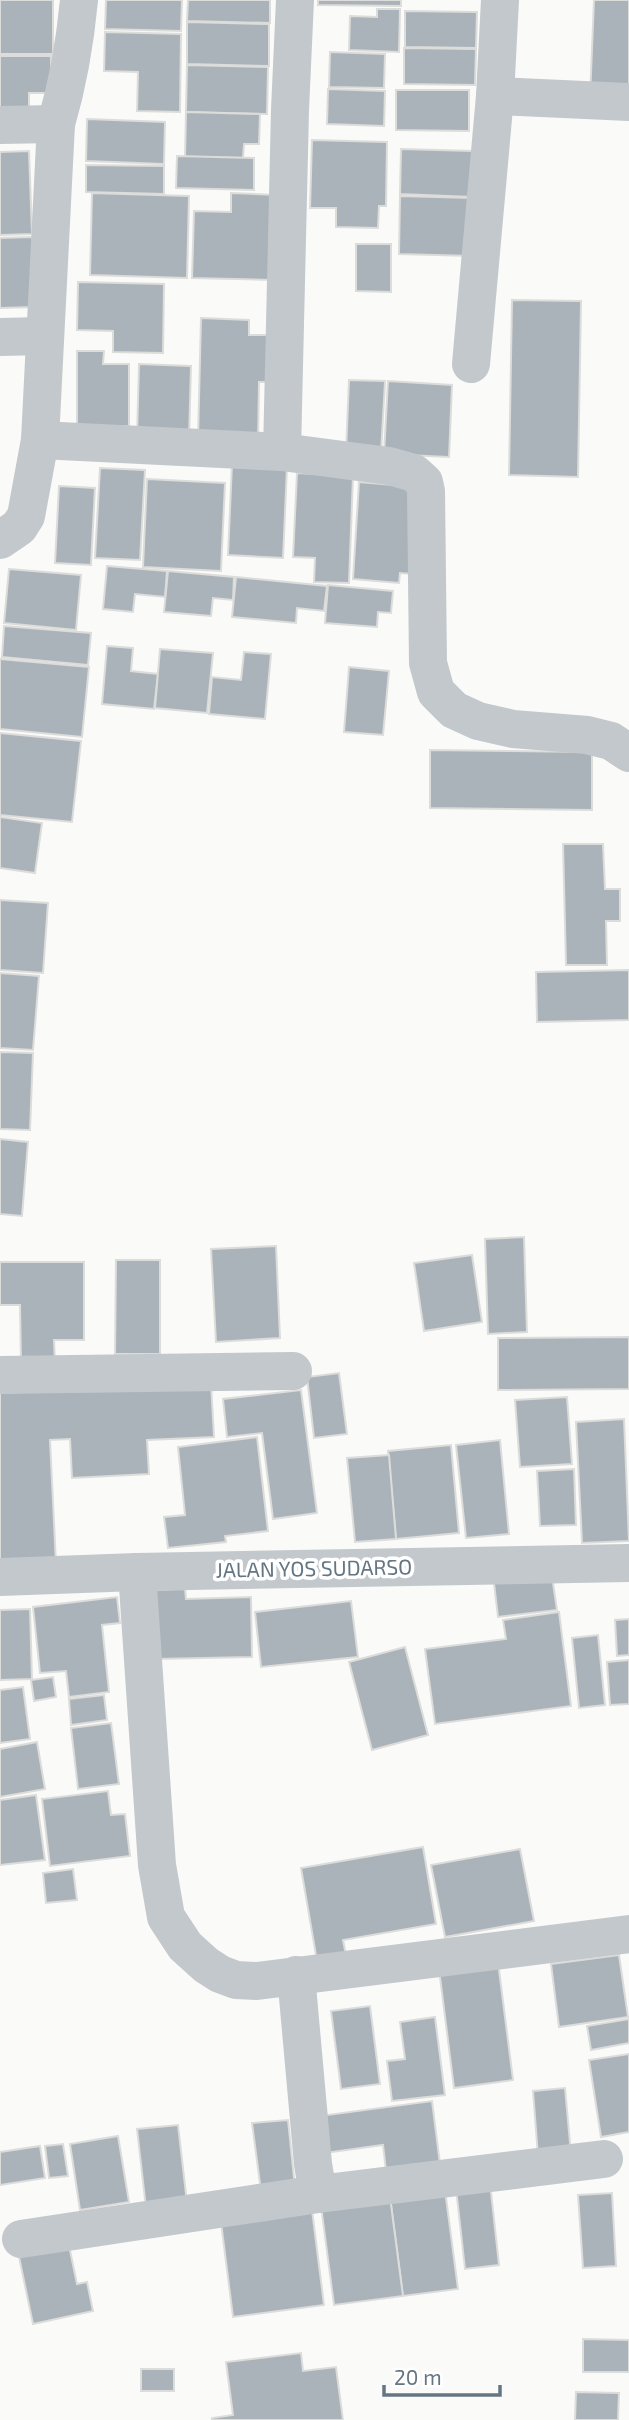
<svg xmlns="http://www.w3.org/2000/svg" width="629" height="2420" viewBox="0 0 629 2420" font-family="'Exo 2',sans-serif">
  <rect width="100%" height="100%" fill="#fafaf8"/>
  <g fill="#aab3b9" stroke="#dcdcda" stroke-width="2">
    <rect x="0" y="0" width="53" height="54"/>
    <polygon points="106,0 182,0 181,31 105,29"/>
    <polygon points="188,0 270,0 270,23 187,21"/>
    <polygon points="318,0 401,0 401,6 318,5"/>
    <polygon points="594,0 629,0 629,100 590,98"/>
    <polygon points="377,9 400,9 399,52 349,50 350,16 377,17"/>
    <polygon points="405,11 477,12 476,48 405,47"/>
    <polygon points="187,22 269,24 269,66 187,64"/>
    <polygon points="105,32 181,34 180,112 137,111 138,72 104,71"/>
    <polygon points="404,48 476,49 475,85 404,84"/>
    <polygon points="330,52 385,54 384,88 329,87"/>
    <polygon points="0,56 51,56 51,93 29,93 29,112 0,112"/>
    <polygon points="187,65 268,67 267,114 186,112"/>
    <polygon points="328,89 385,91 384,126 327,124"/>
    <polygon points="396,90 469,90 469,131 396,130"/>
    <polygon points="186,112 260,114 259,144 244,144 243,158 185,157"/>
    <polygon points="87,119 165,122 164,164 86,161"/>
    <polygon points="312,140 387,142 386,206 379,206 378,228 336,227 336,208 310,208"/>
    <polygon points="401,149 473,151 472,197 400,194"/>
    <polygon points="29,151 32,234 0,235 0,152"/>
    <polygon points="177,156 254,158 254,190 176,188"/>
    <polygon points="86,165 164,166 164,194 86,192"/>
    <polygon points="92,193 189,196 187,278 90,275"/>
    <polygon points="231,193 276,195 273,280 192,278 194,211 231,212"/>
    <polygon points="400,196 473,198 471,256 399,254"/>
    <polygon points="32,237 33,307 0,308 0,238"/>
    <polygon points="356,244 391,244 391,292 356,291"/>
    <polygon points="78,282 164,284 163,353 113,352 113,331 77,330"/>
    <polygon points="512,300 581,301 578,477 509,475"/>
    <polygon points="201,318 249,320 249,335 272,335 271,382 259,382 258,442 198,440"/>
    <polygon points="77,351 104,351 103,364 129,364 129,426 77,426"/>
    <polygon points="139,364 191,366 189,439 137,437"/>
    <polygon points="349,380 385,381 381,453 346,452"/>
    <polygon points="388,381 452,385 449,457 384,454"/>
    <polygon points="232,464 287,467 283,558 228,555"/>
    <polygon points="100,468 145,470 140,560 95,558"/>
    <polygon points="297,473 353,476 349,583 314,582 315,558 293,557"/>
    <polygon points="147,479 225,483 221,571 143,567"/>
    <polygon points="359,482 417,487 411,574 400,573 399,583 353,579"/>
    <polygon points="59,486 95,488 91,565 55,563"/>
    <polygon points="107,566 167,571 165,597 135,594 133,612 103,609"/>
    <polygon points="9,569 81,575 76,630 4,623"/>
    <polygon points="168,571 234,577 233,600 213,598 211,616 164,612"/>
    <polygon points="236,577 327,586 324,611 297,608 296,623 232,617"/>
    <polygon points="328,585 393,591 391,613 378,612 377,627 325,623"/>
    <polygon points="4,626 91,633 88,665 2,657"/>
    <polygon points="107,646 133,648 131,671 158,674 154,709 102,704"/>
    <polygon points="160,649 213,653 207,713 155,708"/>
    <polygon points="244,652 271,654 265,719 209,714 212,677 241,680"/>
    <polygon points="0,659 89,667 82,737 0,729"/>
    <polygon points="349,667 389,671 383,735 344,732"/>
    <polygon points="0,733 81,741 72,822 0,815"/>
    <polygon points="430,750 592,752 592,810 430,808"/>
    <polygon points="0,817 42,823 35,873 0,868"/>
    <polygon points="563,844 603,844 605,889 620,889 620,921 606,921 607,965 566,965"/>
    <polygon points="0,900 48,903 43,973 0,970"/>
    <polygon points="629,970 629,1020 537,1022 536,972"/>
    <polygon points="0,973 39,976 33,1050 0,1048"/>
    <polygon points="0,1052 33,1053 30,1130 0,1129"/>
    <polygon points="0,1139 28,1142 22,1216 0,1214"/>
    <polygon points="524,1237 527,1332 488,1334 485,1239"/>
    <polygon points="276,1246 280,1338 216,1342 211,1249"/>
    <polygon points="472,1255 482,1322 424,1331 414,1263"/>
    <polygon points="116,1260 160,1260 160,1354 115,1354"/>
    <polygon points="0,1262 84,1262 84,1340 54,1340 55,1362 21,1362 20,1305 0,1305"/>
    <polygon points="629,1337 629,1389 498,1390 498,1338"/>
    <polygon points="339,1373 347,1434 314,1438 307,1377"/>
    <polygon points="211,1383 214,1437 147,1440 149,1474 72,1478 70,1439 50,1440 56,1564 0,1567 0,1393"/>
    <polygon points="301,1390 317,1513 273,1519 262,1433 227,1437 223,1399"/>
    <polygon points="567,1397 572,1464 520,1467 515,1400"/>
    <polygon points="624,1419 629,1541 582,1543 576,1422"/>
    <polygon points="257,1437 268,1531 225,1536 226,1542 168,1548 164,1517 185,1515 178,1447"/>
    <polygon points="500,1440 509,1534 466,1538 456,1445"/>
    <polygon points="451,1445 459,1533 396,1539 388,1451"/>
    <polygon points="389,1455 396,1539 355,1542 347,1458"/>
    <polygon points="574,1469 576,1525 540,1526 537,1471"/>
    <polygon points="552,1576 557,1610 498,1617 494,1583"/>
    <polygon points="185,1589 186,1599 251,1597 252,1657 154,1659 152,1590"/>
    <polygon points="117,1597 120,1623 102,1625 109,1692 69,1697 66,1671 40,1673 33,1607"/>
    <polygon points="351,1601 358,1657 261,1667 255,1612"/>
    <polygon points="30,1609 32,1679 0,1680 0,1610"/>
    <polygon points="559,1612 571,1706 435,1724 425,1649 506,1639 503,1620"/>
    <polygon points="629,1619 629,1655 617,1656 615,1620"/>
    <polygon points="598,1635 605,1705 579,1708 572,1638"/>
    <polygon points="405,1647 428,1735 372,1750 349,1662"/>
    <polygon points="629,1660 629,1704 610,1705 607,1662"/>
    <polygon points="53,1677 56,1697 34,1701 31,1680"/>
    <polygon points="23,1687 30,1739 0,1743 0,1690"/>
    <polygon points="104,1695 107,1720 71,1725 69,1699"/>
    <polygon points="111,1723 119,1784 78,1789 71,1728"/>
    <polygon points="37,1742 45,1789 0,1797 0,1749"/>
    <polygon points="108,1791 111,1815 125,1814 130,1856 50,1866 42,1799"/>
    <polygon points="36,1795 45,1860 0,1865 0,1800"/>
    <polygon points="423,1847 436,1924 343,1940 346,1955 317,1961 301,1868"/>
    <polygon points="520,1849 534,1921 445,1937 431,1865"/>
    <polygon points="73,1869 77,1900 46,1903 43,1873"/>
    <polygon points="619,1955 628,2017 559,2027 551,1964"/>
    <polygon points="498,1962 513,2080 454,2088 439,1969"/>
    <polygon points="370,2006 380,2084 341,2089 331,2011"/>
    <polygon points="435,2017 445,2095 392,2101 387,2061 405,2059 400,2022"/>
    <polygon points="629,2019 629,2043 591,2050 587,2026"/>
    <polygon points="629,2054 629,2132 601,2137 589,2060"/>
    <polygon points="565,2088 571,2154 538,2156 533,2091"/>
    <polygon points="432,2101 440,2164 386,2171 383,2145 318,2154 312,2117"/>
    <polygon points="288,2120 295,2188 261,2191 252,2123"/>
    <polygon points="178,2125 187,2203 146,2208 137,2129"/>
    <polygon points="118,2136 129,2202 80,2210 70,2144"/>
    <polygon points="63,2144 68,2176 49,2178 45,2146"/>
    <polygon points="40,2146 45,2178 0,2185 0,2152"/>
    <polygon points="490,2183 499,2265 465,2269 456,2188"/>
    <polygon points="445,2190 458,2289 403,2296 390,2197"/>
    <polygon points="612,2193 616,2266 583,2268 578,2195"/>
    <polygon points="390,2197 403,2296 334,2305 321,2206"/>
    <polygon points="312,2210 324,2305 233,2317 221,2222"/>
    <polygon points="67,2236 77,2284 87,2282 93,2311 33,2324 17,2247"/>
    <polygon points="583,2339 629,2340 629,2372 583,2372"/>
    <polygon points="301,2353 303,2371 336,2367 343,2420 212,2420 212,2418 233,2415 226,2362"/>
    <rect x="141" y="2369" width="33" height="22"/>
    <polygon points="576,2392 619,2393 618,2420 575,2420"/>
  </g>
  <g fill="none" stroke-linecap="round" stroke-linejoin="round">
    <g stroke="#c3c8cc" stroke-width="38">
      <polyline points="495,96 629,102"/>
      <polyline points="0,125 56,124"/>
      <polyline points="0,337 44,336"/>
      <polyline points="471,364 495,96 500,0"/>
      <polyline points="40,440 282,452 389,466 414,473 424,482 426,491 428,663 436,692 454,710 478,721 513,729 587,735 611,741 629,753"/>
      <polyline points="282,452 290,110 295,0"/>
      <path d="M0,540L19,527L26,516L40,440L56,124C68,83 75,43 79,0"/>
      <polyline points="0,1375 293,1371"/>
      <polyline points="137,1572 157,1865 166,1917 185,1946 206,1965 220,1974 236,1980 257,1981 629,1934"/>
      <polyline points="0,1577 137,1572 629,1563"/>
      <polyline points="296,1975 313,2164 318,2194"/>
      <polyline points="21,2239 318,2194 604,2159"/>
    </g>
  </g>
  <g text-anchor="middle" stroke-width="7" stroke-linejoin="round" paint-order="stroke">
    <g font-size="21" fill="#657683" stroke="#fff">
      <text transform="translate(314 1569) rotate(-1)" y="7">JALAN YOS SUDARSO</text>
    </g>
  </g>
  <path d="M384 2385v10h116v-10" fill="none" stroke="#657683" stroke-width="3.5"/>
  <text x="394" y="2385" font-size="21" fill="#657683" stroke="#ffffff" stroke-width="5" paint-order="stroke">20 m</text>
</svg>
